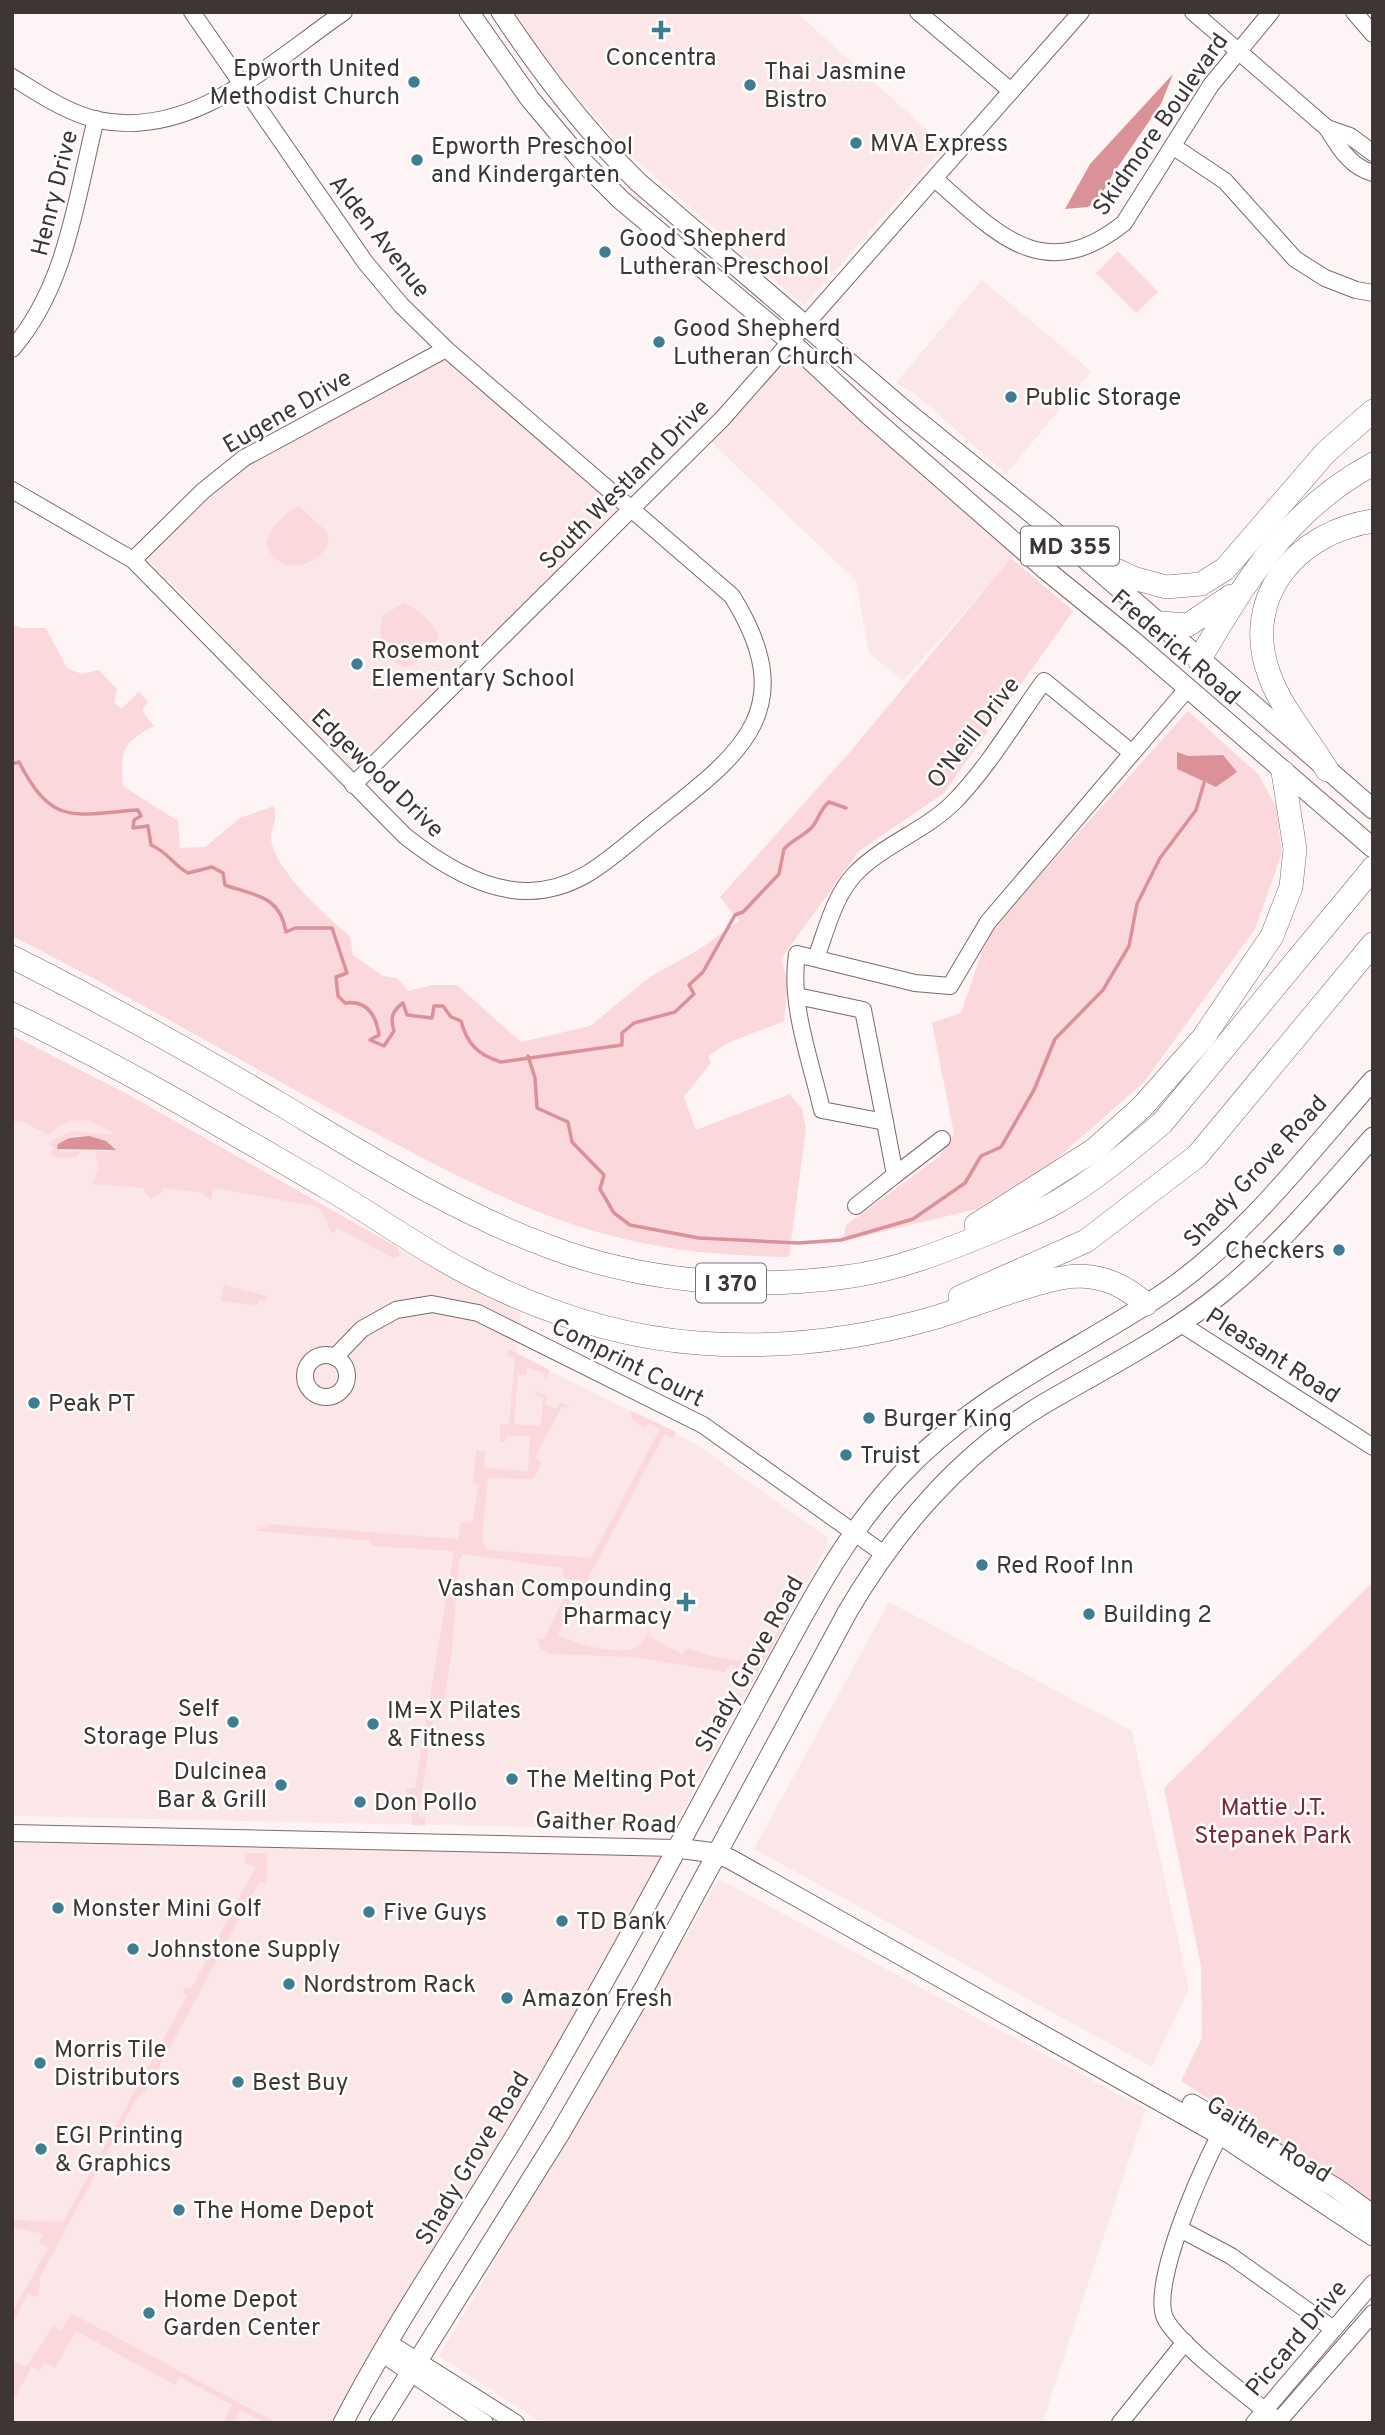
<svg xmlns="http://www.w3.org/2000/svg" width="1385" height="2435" viewBox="0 0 1385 2435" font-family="Overpass,sans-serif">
  <rect width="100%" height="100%" fill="#fef4f5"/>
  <g fill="#fbe7e8">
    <polygon points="515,12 796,12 945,146 804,306 624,150 539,51"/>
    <polygon points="982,280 1091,371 1006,474 913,392 896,383"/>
    <polygon points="789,356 1016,554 903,681 869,653 856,581 710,441"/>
    <polygon points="443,358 621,513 353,770 146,557 248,464"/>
    <polygon points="74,1078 520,1312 517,1354 693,1442 827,1537 828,1543 672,1830 12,1816 12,1123"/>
    <polygon points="889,1602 1132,1731 1189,1988 1152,2067 754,1849"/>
    <polygon points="12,1836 674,1849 342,2423 12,2423"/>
    <polygon points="719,1879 1146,2109 1042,2423 542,2423 439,2356"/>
  </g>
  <g fill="#fbd8db">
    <polygon points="1118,251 1158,292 1136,313 1096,273"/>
    <path d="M299,507L325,530L329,540C320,569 277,577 266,544C269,531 285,510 299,507Z"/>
    <path d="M1011,558L1073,611L944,793L859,851L781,959L788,982L784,1021L728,1043L708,1056L711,1063L684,1097L696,1130L790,1094L802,1109L806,1129L789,1257C722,1256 656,1250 591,1230C517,1208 447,1171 379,1135C256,1071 137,999 12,936V624L21,628H46L67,668L82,674L99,670L117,689L114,703L122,708L139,692L148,701L142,711L154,726C123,742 120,751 123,786L178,821L180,848L205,847L240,818L274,806C278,823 271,826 271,838C273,869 328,918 350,936L353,955L383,976L397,978L408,991L432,985H457L521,1042L590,1026L650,977L698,950L739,921L720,897L849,753Z"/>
    <path d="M403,603C415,607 437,624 439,637L415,663L405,667C382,659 376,639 383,616Z"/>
    <polygon points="1188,711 1258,774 1276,806 1282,853 1255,929 1144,1082 1053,1162 977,1209 843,1241 846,1225 939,1157 954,1134 932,1023 961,1013 983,949 998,922"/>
    <path d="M12,1035L131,1096L397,1247L400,1256L393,1258L338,1228L332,1234L321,1210L315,1206L213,1188L211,1200L200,1192L162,1188L160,1195L150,1199L143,1188L93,1184L99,1167L95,1151H113C96,1140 73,1125 57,1147L60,1152L81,1151L77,1157L58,1158L50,1154L54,1148L48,1143L72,1131L115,1135C91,1117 70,1113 48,1135L22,1121L12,1122Z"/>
    <polygon points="224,1285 267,1296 266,1301 258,1300 257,1305 221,1301"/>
    <path d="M509,1349L550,1370L545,1382V1373L527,1367L526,1375H518L514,1424L541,1426L543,1398L535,1396L536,1391L548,1396L545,1404L556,1409L561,1402L571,1408L562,1407L535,1457L542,1463L533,1479L488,1478L482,1540L487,1550L591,1558L660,1429L649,1424L645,1428L632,1419L630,1410L676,1432L672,1438L664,1435L558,1635C573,1643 624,1658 638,1646C644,1642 647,1633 651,1628L648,1636L682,1654L688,1648C701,1654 750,1668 762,1657C772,1647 779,1626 786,1613L790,1612V1615L752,1683L744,1682L746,1673L730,1664L725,1672L633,1657L549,1654L540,1648L537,1639H544L572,1582L564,1577L562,1568L463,1554L459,1560L452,1650L443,1707L436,1706L418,1816L426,1818L425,1826L413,1825L406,1789L415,1788L454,1551L371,1546V1541L257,1531L258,1529L267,1527L268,1524L458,1539L461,1522L470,1523L473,1519L478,1485L473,1483L476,1450L485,1451L484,1468L528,1471L530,1437L506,1435L504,1443L500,1442V1424H509L515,1358L507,1356Z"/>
    <polygon points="1373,1582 1373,2206 1181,2081 1202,2038 1201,1966 1164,1788"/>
    <polygon points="245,1853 267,1853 267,1884 259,1882 149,2086 135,2101 40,2277 39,2297 28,2294 12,2324 12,2313 48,2248 39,2243 43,2234 12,2227 12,2220 63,2222 187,1996 183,1993 185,1988 191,1989 255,1868 245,1862"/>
    <polygon points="71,2313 277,2423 264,2423 241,2410 233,2423 223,2423 232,2405 180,2377 175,2385 76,2331 55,2368 44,2363 39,2371 32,2367 12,2403 12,2360 26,2367 53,2326 61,2330"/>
  </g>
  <g fill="#da9298">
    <polygon points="1173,74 1161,104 1113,174 1099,199 1088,207 1065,209 1090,164"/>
    <polygon points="1177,752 1188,756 1223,755 1237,772 1216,787 1177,769"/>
    <polygon points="89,1136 106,1141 116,1150 57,1149 58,1144 69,1138"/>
  </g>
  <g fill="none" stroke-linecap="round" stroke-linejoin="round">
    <g stroke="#da9298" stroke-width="3.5">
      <path d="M12,764L19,762C53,828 74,814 138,810L141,816L134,820L133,828L148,826L151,845C168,852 173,865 188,873L212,867L223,873L225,885C255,896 280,895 286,932L295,928H332L347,973L336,977L338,996L345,1003C367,1000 376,1015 379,1035L370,1040L384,1046L394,1031C390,1018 392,1011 403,1003L407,1015L432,1018L434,1006H443L451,1017L461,1021C467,1044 478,1055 501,1062L622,1045V1033L634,1023L675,1012L694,994L689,985L703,972L735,915L743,912L779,874L784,849C792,840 804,836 812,827C819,819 820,809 829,802L846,808"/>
      <polyline points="528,1056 535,1078 537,1108 568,1122 572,1142 604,1175 600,1189 614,1213 630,1225 699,1238 798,1243 841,1240 913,1219 965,1183 981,1156 1001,1147 1034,1090 1055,1039 1103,990 1129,946 1137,904 1160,858 1196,810 1204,783"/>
    </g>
    <defs>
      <g id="minor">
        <polyline points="918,12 1011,91"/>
        <path d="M1193,12L1327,128C1339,147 1350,167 1373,173"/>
        <polyline points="1354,12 1373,34"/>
        <path d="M12,77C38,93 67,113 98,120C193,140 271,62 344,12"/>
        <polyline points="1327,128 1350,136 1373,153"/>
        <polyline points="1174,147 1225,181 1295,259 1325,278 1356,290 1373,293"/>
        <path d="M935,179C997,234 1044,287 1124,223L1211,85L1271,12"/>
        <path d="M12,349C67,286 76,198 96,119"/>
        <path d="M12,490L133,560L405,836C439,863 484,892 529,891C579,890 610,858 647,828C734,758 806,715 732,596L446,349L401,305L365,262L192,12"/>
        <polyline points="133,560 203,491 244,458 446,349"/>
        <polyline points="353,785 723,418 1081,12"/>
        <path d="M816,958C826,931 834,897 854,875C882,845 925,831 954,802C989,766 1015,721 1044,681L1132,753"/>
        <path d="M797,996L863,1010L885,1122L822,1110C811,1061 789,1005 797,954L915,983L950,986L988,922L1187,689"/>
        <polyline points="895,1175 942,1139"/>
        <polyline points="856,1206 895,1175 885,1122"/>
        <polyline points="1181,1324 1373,1447"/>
        <circle cx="326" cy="1376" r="21"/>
        <polyline points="335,1357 362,1329 396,1310 432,1304 478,1313 703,1425 884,1554"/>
        <polyline points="12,1833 677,1848"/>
        <path d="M1220,2135C1202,2167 1150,2285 1165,2318C1178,2345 1254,2401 1281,2423"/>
        <polyline points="1180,2229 1231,2256 1332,2328"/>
        <polyline points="388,2342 516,2423"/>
        <polyline points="381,2353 485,2423"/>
        <polyline points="1120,2423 1185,2342"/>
        <polyline points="1254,2423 1373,2283"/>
        <polyline points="1277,2423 1373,2313"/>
      </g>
      <g id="major">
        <polyline points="469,12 530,99 582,161 621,200 792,343 869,415 1046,570 1132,640 1373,848"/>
        <path d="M501,12C542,74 585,130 638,182L909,414L1051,529L1373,809"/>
        <polyline points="677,1848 715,1853 730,1859 1227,2139 1373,2236"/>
        <polyline points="1192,2104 1336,2188 1373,2215"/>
        <path d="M343,2423C391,2330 449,2245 503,2156C541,2095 576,2032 611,1969C663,1876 713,1781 764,1687C804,1614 841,1539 899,1477C976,1394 1069,1356 1161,1295C1244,1239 1307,1155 1373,1080"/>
        <path d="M379,2423L559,2135L646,1985L848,1611C896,1529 961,1454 1042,1405C1103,1369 1167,1338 1222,1293C1278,1248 1325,1191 1373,1137"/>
      </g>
      <g id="highway">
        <polyline points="1075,551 1133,578 1166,587 1201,584 1225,569 1326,452 1373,411"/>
        <polyline points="1160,623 1188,625 1231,596"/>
        <path d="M1199,660C1247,579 1288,510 1373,464"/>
        <path d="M1327,770C1309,739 1281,709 1269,674C1241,597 1297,532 1373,521"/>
        <path d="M12,957C104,1003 192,1052 280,1104C367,1156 455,1212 550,1247C643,1282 747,1290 845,1277C895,1271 945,1251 991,1232C1014,1222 1039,1213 1060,1200C1096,1179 1131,1150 1162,1123L1373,868"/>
        <path d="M12,1014C120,1066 223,1127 326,1187C374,1215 420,1249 469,1274C540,1311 618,1337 698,1343C778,1349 861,1339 937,1317C973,1306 1046,1276 1080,1276C1107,1277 1126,1287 1146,1304"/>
        <polyline points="976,1225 1094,1150 1142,1107 1203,1038 1272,936 1291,887 1295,849 1283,772"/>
        <polyline points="960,1297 1086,1241 1197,1156 1373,944"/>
      </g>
    </defs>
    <use href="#minor" stroke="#7e696a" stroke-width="18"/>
    <use href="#major" stroke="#7e696a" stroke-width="21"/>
    <use href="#highway" stroke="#7e696a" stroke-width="24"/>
    <use href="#minor" stroke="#fff" stroke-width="16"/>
    <use href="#major" stroke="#fff" stroke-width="19"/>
    <use href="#highway" stroke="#fff" stroke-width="23"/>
  </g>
  <g fill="#3f7d93" stroke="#fff" stroke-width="2.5">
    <path d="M657.5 19.5h7v7h7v7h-7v7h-7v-7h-7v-7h7z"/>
    <circle cx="414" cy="82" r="7"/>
    <circle cx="750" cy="85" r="7"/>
    <circle cx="856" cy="143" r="7"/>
    <circle cx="417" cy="160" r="7"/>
    <circle cx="605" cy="252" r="7"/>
    <circle cx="659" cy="342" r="7"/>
    <circle cx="1011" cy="397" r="7"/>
    <circle cx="357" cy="664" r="7"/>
    <circle cx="1339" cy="1250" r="7"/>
    <circle cx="34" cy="1403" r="7"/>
    <circle cx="869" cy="1418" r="7"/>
    <circle cx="846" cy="1455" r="7"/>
    <circle cx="982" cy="1565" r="7"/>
    <path d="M682.5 1591.5h7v7h7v7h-7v7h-7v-7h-7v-7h7z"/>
    <circle cx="1089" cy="1614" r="7"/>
    <circle cx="233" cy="1722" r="7"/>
    <circle cx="373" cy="1724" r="7"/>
    <circle cx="512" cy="1779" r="7"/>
    <circle cx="281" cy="1785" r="7"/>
    <circle cx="360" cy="1802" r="7"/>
    <circle cx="58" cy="1908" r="7"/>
    <circle cx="369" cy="1912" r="7"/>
    <circle cx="562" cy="1921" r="7"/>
    <circle cx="133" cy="1949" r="7"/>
    <circle cx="289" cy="1984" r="7"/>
    <circle cx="507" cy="1998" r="7"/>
    <circle cx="40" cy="2063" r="7"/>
    <circle cx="238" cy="2082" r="7"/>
    <circle cx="41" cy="2149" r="7"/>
    <circle cx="179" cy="2210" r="7"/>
    <circle cx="149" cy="2313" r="7"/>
  </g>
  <g text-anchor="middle" stroke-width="5" stroke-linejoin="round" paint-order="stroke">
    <g fill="#fff" stroke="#787272" stroke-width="2">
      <rect x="1021" y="526.5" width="98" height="39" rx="5"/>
      <rect x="696" y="1263.5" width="70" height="39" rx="5"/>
    </g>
    <g font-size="23" font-weight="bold" fill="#3e3535">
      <text x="1070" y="554">MD 355</text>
      <text x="731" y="1291">I 370</text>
    </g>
    <g font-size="24" fill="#3e3535" stroke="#fff" text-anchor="start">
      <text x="661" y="65" text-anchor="middle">Concentra</text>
      <text x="400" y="76" text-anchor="end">Epworth United<tspan x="400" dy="28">Methodist Church</tspan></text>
      <text x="764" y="79">Thai Jasmine<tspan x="764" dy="28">Bistro</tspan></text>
      <text x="870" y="151">MVA Express</text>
      <text x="431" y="154">Epworth Preschool<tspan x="431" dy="28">and Kindergarten</tspan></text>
      <text x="619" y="246">Good Shepherd<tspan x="619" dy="28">Lutheran Preschool</tspan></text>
      <text x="673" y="336">Good Shepherd<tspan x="673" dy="28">Lutheran Church</tspan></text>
      <text x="1025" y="405">Public Storage</text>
      <text x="371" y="658">Rosemont<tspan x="371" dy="28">Elementary School</tspan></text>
      <text x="1325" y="1258" text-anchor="end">Checkers</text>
      <text x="48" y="1411">Peak PT</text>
      <text x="883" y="1426">Burger King</text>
      <text x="860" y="1463">Truist</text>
      <text x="996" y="1573">Red Roof Inn</text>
      <text x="672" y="1596" text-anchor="end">Vashan Compounding<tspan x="672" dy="28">Pharmacy</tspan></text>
      <text x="1103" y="1622">Building 2</text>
      <text x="219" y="1716" text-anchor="end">Self<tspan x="219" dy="28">Storage Plus</tspan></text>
      <text x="387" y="1718">IM=X Pilates<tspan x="387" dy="28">&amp; Fitness</tspan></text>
      <text x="267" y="1779" text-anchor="end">Dulcinea<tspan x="267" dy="28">Bar &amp; Grill</tspan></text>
      <text x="526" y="1787">The Melting Pot</text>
      <text x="374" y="1810">Don Pollo</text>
      <text x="72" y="1916">Monster Mini Golf</text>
      <text x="383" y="1920">Five Guys</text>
      <text x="576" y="1929">TD Bank</text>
      <text x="147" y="1957">Johnstone Supply</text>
      <text x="303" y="1992">Nordstrom Rack</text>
      <text x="521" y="2006">Amazon Fresh</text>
      <text x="54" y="2057">Morris Tile<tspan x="54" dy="28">Distributors</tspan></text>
      <text x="252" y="2090">Best Buy</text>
      <text x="55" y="2143">EGI Printing<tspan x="55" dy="28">&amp; Graphics</tspan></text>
      <text x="193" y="2218">The Home Depot</text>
      <text x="163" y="2307">Home Depot<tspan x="163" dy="28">Garden Center</tspan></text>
    </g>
    <g font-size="24" fill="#3e3535" stroke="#fff">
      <text transform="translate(1160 124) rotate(-55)" y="8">Skidmore Boulevard</text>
      <text transform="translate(54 193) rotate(-76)" y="8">Henry Drive</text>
      <text transform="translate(380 236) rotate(52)" y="8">Alden Avenue</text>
      <text transform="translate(287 411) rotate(-30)" y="8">Eugene Drive</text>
      <text transform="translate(624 484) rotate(-45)" y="8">South Westland Drive</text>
      <text transform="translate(1176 647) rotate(41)" y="8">Frederick Road</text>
      <text transform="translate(973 732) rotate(-52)" y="8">O'Neill Drive</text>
      <text transform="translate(378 773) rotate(44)" y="8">Edgewood Drive</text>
      <text transform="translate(1255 1171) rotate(-47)" y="8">Shady Grove Road</text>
      <text transform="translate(1273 1355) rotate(33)" y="8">Pleasant Road</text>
      <text transform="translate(628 1362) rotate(27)" y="8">Comprint Court</text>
      <text transform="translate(749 1664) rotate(-61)" y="8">Shady Grove Road</text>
      <text transform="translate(606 1822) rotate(2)" y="8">Gaither Road</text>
      <text transform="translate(1269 2139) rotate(32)" y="8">Gaither Road</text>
      <text transform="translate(472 2158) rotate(-59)" y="8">Shady Grove Road</text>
      <text transform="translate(1296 2338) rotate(-50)" y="8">Piccard Drive</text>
    </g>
    <g font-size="24" fill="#7d2737" stroke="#fff">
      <text x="1273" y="1815">Mattie J.T.<tspan x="1273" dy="28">Stepanek Park</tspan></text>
    </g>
  </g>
  <rect width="1385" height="2435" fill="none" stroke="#3e3535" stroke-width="28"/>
</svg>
